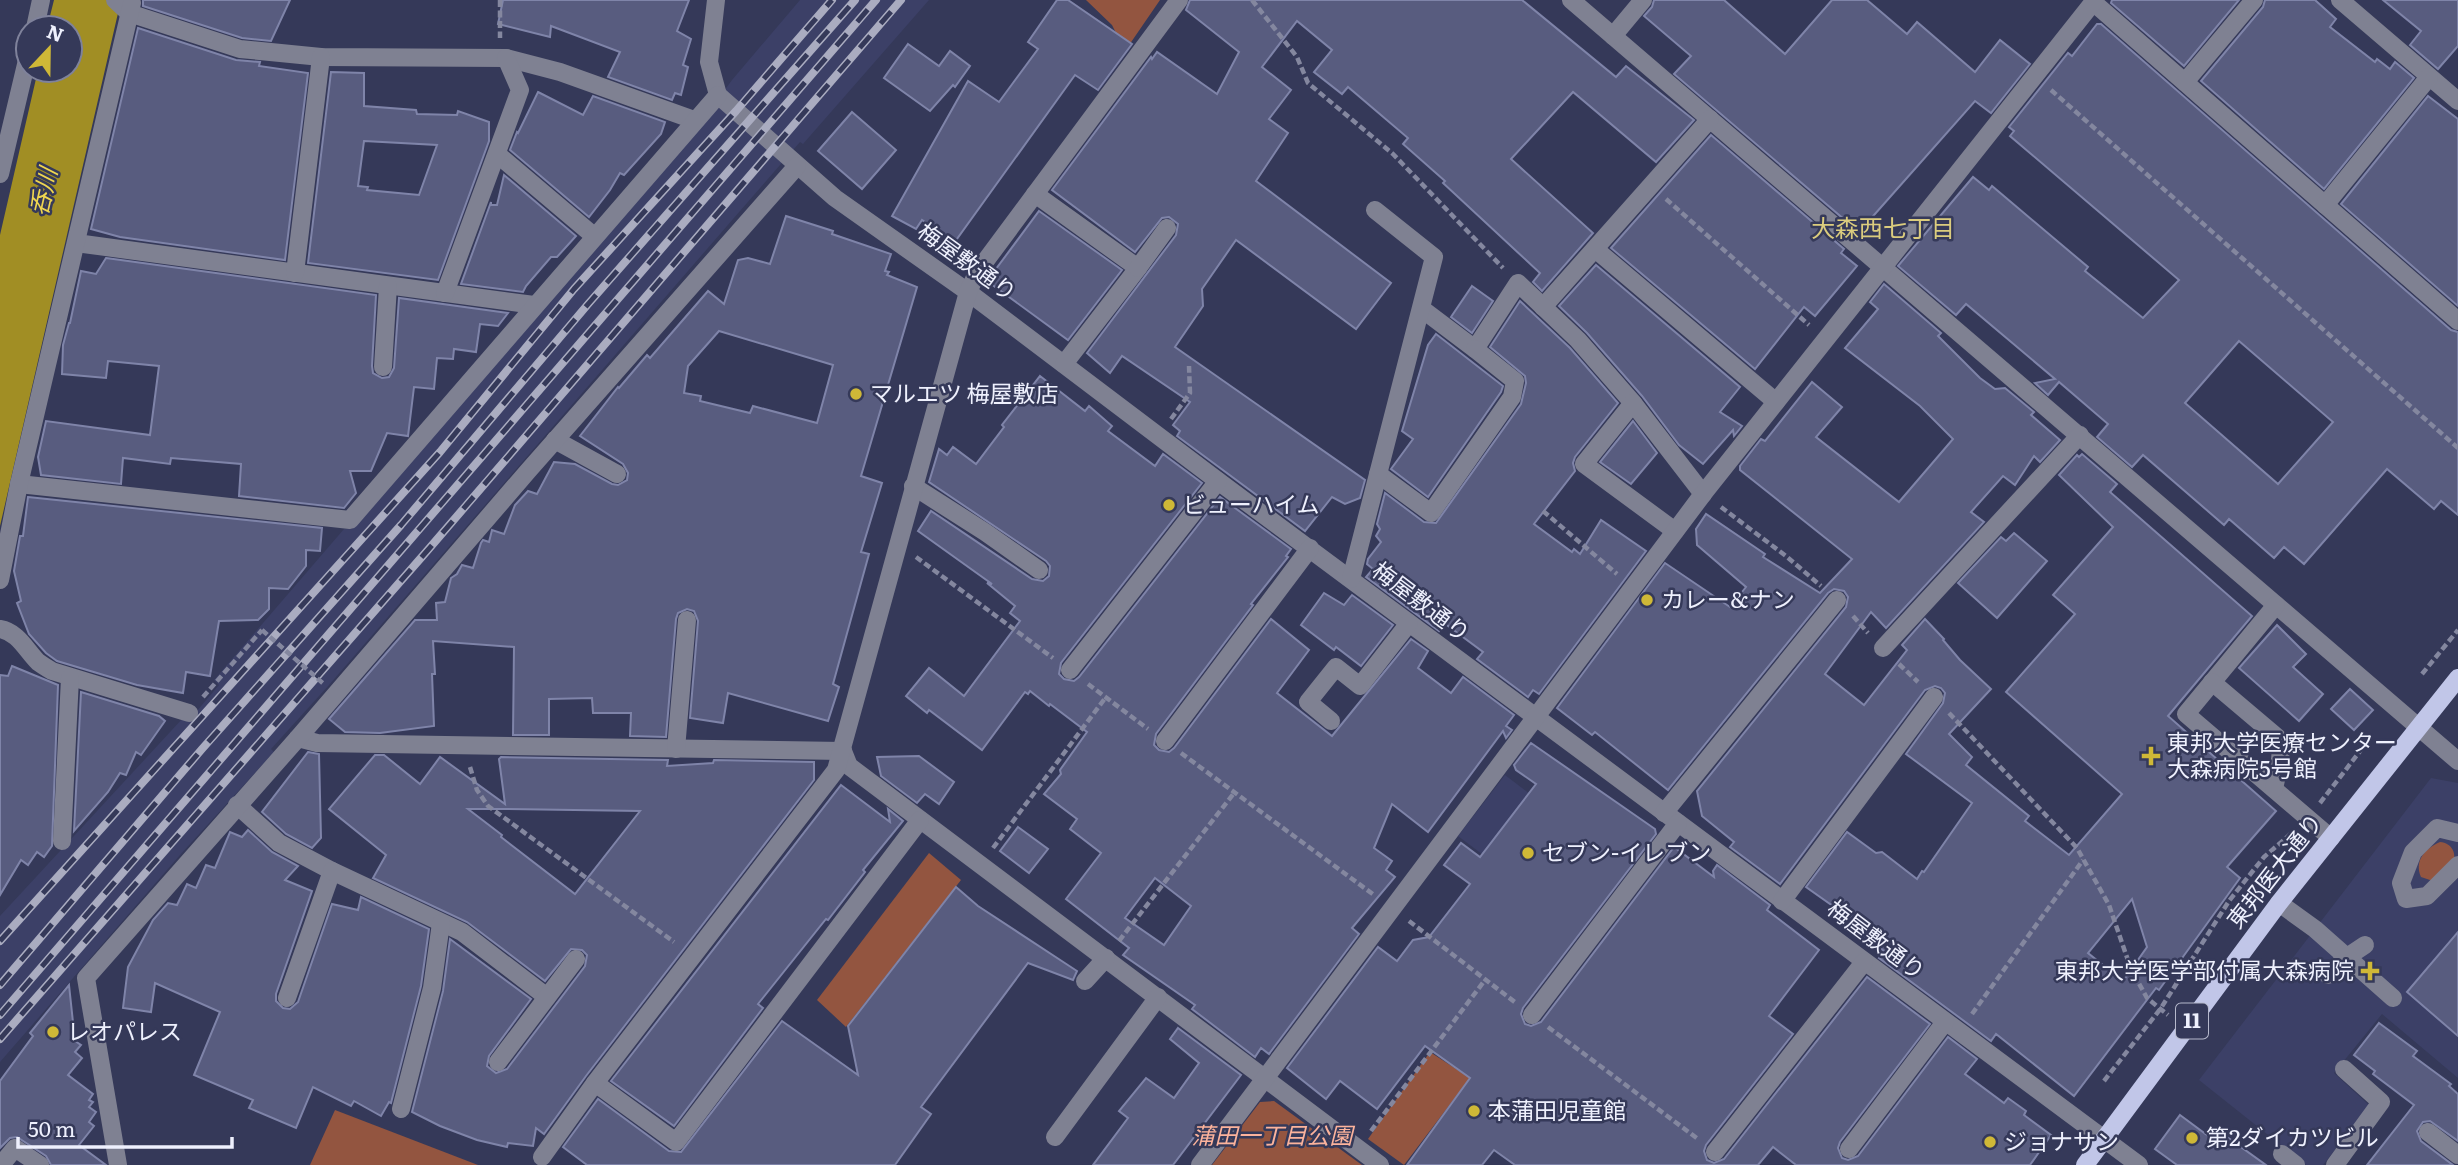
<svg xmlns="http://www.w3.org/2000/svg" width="2458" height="1165" viewBox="0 0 2458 1165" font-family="Literata,'Noto Sans JP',serif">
  <rect width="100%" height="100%" fill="#353959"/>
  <g fill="#3c4067">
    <polygon points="800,0 929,0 803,144 800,142 740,211 329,685 271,749 274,752 180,855 0,1062 0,916 183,718 190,719 219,685 214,680 344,529 352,529 713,106 732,80"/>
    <polygon points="1505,775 1555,813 1539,897 1458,836"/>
    <polygon points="2431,778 2458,783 2458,1078 2382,1014 2334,1073 2370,1106 2323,1165 2306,1165 2199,1080"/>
  </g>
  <g fill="#935540">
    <polygon points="1086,0 1160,0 1125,51 1112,25"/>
    <path d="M2440,842C2452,843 2458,854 2452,865C2449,871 2439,877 2433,881L2421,877C2414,860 2425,849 2440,842Z"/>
    <polygon points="929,853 961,880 846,1027 817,1000"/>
    <polygon points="1430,1052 1470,1078 1404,1165 1368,1139"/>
    <polygon points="1274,1101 1362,1165 1212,1165 1260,1102"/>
    <polygon points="335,1110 478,1165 310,1165"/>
  </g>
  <polygon fill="#a18e24" points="54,0 121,0 0,526 0,235 38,70 70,70 70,28 47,28"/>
  <g fill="#585c7f" stroke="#7f84a9" stroke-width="2" fill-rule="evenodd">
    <polygon points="143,0 290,0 271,41 242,38 143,6"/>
    <polygon points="503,0 689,0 677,31 691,39 683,65 688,67 681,95 675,93 672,100 608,77 620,52 551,26 550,37 498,24"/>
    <polygon points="1057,0 1068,0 1132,44 1098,90 1075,75 954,243 922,220 916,229 892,216 968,81 999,102 1038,49 1028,42"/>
    <polygon points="1190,0 1522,0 1616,77 1626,66 1694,120 1656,162 1573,92 1511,159 1593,233 1542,291 1533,282 1540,273 1443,183 1445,181 1403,144 1408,138 1348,87 1342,94 1314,72 1332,50 1297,21 1262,67 1291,90 1269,119 1288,133 1256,181 1391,283 1356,329 1236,240 1202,289 1203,306 1175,347 1365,480 1360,498 1345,504 1332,497 1305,531 1177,436 1180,431 1173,425 1190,402 1122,356 1110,373 1087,353 1176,235 1178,224 1169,217 1162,218 1135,252 1052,190 1151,57 1152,59 1157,52 1217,94 1239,52 1186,10"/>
    <polygon points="1654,0 1724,0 1785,54 1832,0 1867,0 1907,34 1917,22 1975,72 2000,40 2030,64 1991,113 1975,101 1859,232 1674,74 1691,56 1644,16 1652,7"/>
    <polygon points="2112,0 2239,0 2184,66 2111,3"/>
    <polygon points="2265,0 2315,0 2336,19 2330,27 2375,62 2377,59 2390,69 2395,62 2414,78 2324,189 2201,81 2263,7"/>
    <polygon points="2383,0 2458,0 2458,46 2438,69 2410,45 2421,31"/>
    <path d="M2097,24H2101L2451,330L2458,332V515L2441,501L2434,509L2387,469L2304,564L2284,547L2274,558L2229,519L2224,525L2143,455L2132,467L2097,437L2108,424L2059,382L2048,395L2035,383L2055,379L1966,304L1956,315L1898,266L1973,177L1989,190L1992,186L2088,267L2085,271L2143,318L2179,280L2010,136L2014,131L2009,127L2068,53L2072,56ZM2239,341L2333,422L2278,484L2185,403Z"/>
    <polygon points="138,28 236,60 260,62 259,66 308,73 285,260 120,237 91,229"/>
    <polygon points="908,44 939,66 950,51 970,66 955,87 953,85 930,111 884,78"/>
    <path d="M331,72L364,73V106L416,110L417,114L457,115L458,111L489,122V141L438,280L308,263ZM364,141L437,145L419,195L367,190L368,187L358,186Z"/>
    <polygon points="538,92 583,115 593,96 665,122 661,134 624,175 620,173 610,190 589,217 510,150 517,132 518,133"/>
    <polygon points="2428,96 2458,119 2458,306 2341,204"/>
    <polygon points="852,112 896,150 862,189 818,151"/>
    <polygon points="1711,135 1844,249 1841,253 1857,266 1815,316 1804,307 1755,369 1611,248"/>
    <polygon points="504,175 576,236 557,257 551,257 526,286 523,292 461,284 491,202 491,205 497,205"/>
    <polygon points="1039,211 1122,270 1068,340 987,281"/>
    <path d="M786,216L833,231L832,234L891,254L885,271L889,272L887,275L917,287L861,476L882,483L861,552L869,554L833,684L839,687L828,721L728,693L723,723L690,718L698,621L694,611L687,609L678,613L676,619L666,737L630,736L631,713H593L592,698L549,699V735H513L514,647L433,641L435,674H432L434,726L380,733L345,732L329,719L415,620H437L436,603L445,602L451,578L457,574L462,565L473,568L481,543L483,540L489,542L492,530L504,534L515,505L528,491L537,494L554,462L575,464L612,484L618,485L627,480L628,473L623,464L580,436L618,387L619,388L647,355L650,358L708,291L724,304L738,260L748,258L770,264ZM719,331L833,365L817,423L753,406L750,413L700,401L701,396L684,393L688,366Z"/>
    <polygon points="106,258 376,295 372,366 373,373 382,378 389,377 394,368 399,298 508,313 498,326 480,324 476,352 454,349 453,359 437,358 434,389 414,387 408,436 387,433 371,471 350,471 356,493 344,508 239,496 241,464 171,458 170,464 123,458 121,484 41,475 38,457 46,421 150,435 159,366 108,361 106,378 62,374 63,345 69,323 70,323 81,271 96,274"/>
    <polygon points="1596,265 1740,387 1720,412 1742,426 1734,436 1733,430 1703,464 1679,445 1642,396 1587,333 1559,306"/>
    <path d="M1884,284L1941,333L1938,336L1980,378L1995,389L2005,388L2034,412L2031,415L2060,440L2040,462L2034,456L2015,485L2003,476L1971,512L1984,522L1886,628L1871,612L1825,674L1864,705L1907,650L1902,645L1925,619L1944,639L1943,640L1960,660L1991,689L1949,734L1972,757L1966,765L2029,816L2025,821L2069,855L2122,794L2006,692L2075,614L2053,595L2113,527L2059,475L2077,455L2079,457L2082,454L2117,484L2110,492L2252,616L2168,716L2276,811L2227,867L2240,878L2159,990L2156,988L2074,1096L1996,1034L1991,1041L1879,958L1884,951L1834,913L1837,909L1806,887L1847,832L1876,853L1882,852L1917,879L1922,871L1924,872L1972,803L1906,754L1943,703L1945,693L1941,688L1935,686L1925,690L1780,884L1730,847L1734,842L1702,816L1697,791L1846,607L1848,597L1844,591L1834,589L1828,593L1668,790L1595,732L1592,735L1557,708L1665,563L1730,607L1746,587L1697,545L1696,529L1706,514L1765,554L1763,557L1820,593L1852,559L1740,470V466L1761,439L1765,441L1812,382L1842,407L1816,437L1899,502L1953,439L1920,406L1845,348L1878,309L1870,302ZM2132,899L2147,947L2123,981L2088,953Z"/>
    <polygon points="1472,286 1493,301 1472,333 1451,317"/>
    <polygon points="1520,301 1570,348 1618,403 1575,457 1573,463 1575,471 1534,524 1572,552 1574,549 1580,554 1601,520 1646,551 1539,694 1533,690 1528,697 1477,659 1483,652 1444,623 1439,631 1366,577 1373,569 1367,564 1368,559 1381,542 1376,536 1380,529 1377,524 1385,493 1424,522 1436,523 1521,404 1526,383 1525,376 1490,347"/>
    <polygon points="1436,334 1503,386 1501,392 1428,497 1391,469 1413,439 1402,431 1428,345"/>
    <path d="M1040,376L1085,411L1089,406L1112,426L1108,431L1155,466L1163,454L1202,483L1061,663L1059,674L1064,679L1074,681L1079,677L1220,497L1291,549L1286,556L1288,557L1251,604L1253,605L1156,734L1154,745L1159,750L1169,752L1174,748L1271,619L1309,650L1277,693L1332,736L1411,639L1428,651L1418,668L1451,693L1463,677L1514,715L1506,726L1512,730L1506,738L1503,731L1428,832L1392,804L1374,848L1392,861L1386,870L1395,877L1352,928L1359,934L1269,1054L1261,1048L1255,1057L1192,1009L1195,1005L1123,955L1129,948L1066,899L1101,853L1070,829L1077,819L1044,794L1061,774L1060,770L1087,732L1050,704L1049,706L1030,691L1028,694L1025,692L982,750L929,710L927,713L906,696L929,668L964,696L1020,621L1010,613L1015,606L987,583L992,584L918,531L931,511L1032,579L1043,581L1049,576L1050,566L1046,561L929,482L939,449L947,455L953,447L976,464L1004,427L1002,425ZM1155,878L1191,906L1164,945L1125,918Z"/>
    <polygon points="1633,421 1657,453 1631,484 1600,462"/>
    <polygon points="28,497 322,528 320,551 306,550 306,566 288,589 269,588 269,609 258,620 219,621 210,676 186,672 183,693 137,685 57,661 46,653 29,634 17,603 21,601 14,571 20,536 23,536"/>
    <polygon points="2014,533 2047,561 1997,618 1958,583 2001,537 2006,541"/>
    <polygon points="1324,593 1344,605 1352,595 1393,625 1361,666 1336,647 1334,650 1301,625"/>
    <polygon points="2277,625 2306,654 2293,667 2323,694 2299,721 2239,668"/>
    <polygon points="12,666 58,685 52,846 44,857 37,852 28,865 21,860 0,895 0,675 8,676"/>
    <polygon points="2350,689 2373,710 2354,730 2331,709"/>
    <polygon points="81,692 159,716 165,721 141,755 136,752 126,775 120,773 108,792 74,831"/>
    <polygon points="1531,743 1655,829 1656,834 1523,1008 1521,1014 1525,1024 1531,1026 1541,1022 1674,847 1714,877 1713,871 1717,865 1770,905 1767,910 1819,950 1769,1016 1793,1034 1706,1145 1704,1151 1707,1160 1714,1163 1724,1159 1867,977 1930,1024 1840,1142 1838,1148 1842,1158 1848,1160 1858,1156 1948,1037 1977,1059 1965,1074 2004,1103 2008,1098 2026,1111 2024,1115 2051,1135 2030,1165 1796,1165 1773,1147 1758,1165 1515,1165 1494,1150 1482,1165 1407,1165 1470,1078 1425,1046 1377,1109 1340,1081 1326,1099 1287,1068 1378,947 1397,961 1413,940 1429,937 1470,884 1444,865 1461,843 1480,857 1536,784 1516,770 1514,765"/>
    <polygon points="308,752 319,754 321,838 312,848 286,834 262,812"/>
    <path d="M375,755H384L420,784L440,757L505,804L499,759L501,757L668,760L667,766L713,763L714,760L814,762V780L586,1076L544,1134L536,1128L533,1146L508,1143L507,1147L477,1140L440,1126L412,1112L443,991L450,939L531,999L489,1056L487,1066L496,1073L507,1069L585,966L587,955L582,950L571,949L545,981L467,922L373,878L386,855L329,809ZM468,809H505L640,811L575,894L501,837L502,835Z"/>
    <polygon points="919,756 954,782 939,804 925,794 917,803 881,776 877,757"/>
    <polygon points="841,785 890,822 888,809 903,821 863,870 865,872 828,920 826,919 758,1004 763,1008 674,1126 611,1081"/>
    <polygon points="1018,827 1048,849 1029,873 1000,851"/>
    <polygon points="248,830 272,852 298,866 285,880 312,891 276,994 276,1001 283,1008 290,1009 298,1002 332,904 358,910 361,897 429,929 421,986 391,1103 389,1102 381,1116 354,1101 351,1106 313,1087 296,1128 249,1108 253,1100 194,1075 220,1012 155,983 151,1012 123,1008 128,967 153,920 168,903 177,905 187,884 196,888 206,865 215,868 230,832 242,837"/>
    <polygon points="956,887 978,906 1077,971 1073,980 1028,963 921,1107 931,1114 895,1165 587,1165 563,1147 598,1099 669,1151 681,1152 782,1021 858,1075 848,1026"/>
    <polygon points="2458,932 2458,1036 2407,992"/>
    <polygon points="69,985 75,1041 81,1045 75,1052 82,1058 68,1075 93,1094 89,1100 93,1102 89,1107 96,1112 89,1122 94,1126 79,1145 106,1165 51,1165 46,1156 17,1137 10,1138 0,1148 0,1081 33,1036 30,1033"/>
    <polygon points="2379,1023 2417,1051 2413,1056 2451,1084 2449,1086 2458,1094 2458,1141 2430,1121 2423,1122 2417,1131 2421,1141 2453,1165 2367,1165 2414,1105 2373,1074 2375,1071 2354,1055"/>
    <polygon points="1178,1028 1241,1075 1173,1165 1093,1165 1128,1118 1119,1111 1146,1078 1174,1098 1199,1063 1170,1039"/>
    <polygon points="2180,1115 2207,1135 2213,1127 2266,1165 2177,1165 2155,1149"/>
  </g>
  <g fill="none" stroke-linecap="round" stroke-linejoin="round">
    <g stroke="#84879f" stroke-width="4.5" stroke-dasharray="7 3.5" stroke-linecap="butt">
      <polyline points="500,0 500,38"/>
      <polyline points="1252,0 1297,57 1308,83 1393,154 1503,268"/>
      <polyline points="2051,90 2458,448"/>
      <polyline points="1666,199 1809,325"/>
      <polyline points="1171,419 1190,393 1189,366"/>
      <polyline points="1721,507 1786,556 1821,586"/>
      <polyline points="1543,511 1617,574"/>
      <polyline points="916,557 1053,658"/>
      <polyline points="1853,616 1868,633"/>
      <polyline points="1899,664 1918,682"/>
      <polyline points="2422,674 2458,630"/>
      <polyline points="1088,684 1148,729"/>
      <polyline points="203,697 262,630"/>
      <polyline points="1949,713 2077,848 2109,905 2131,969 2147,998 2168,1015"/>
      <polyline points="1181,753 1374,895"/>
      <polyline points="470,767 477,790 488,806 674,942"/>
      <polyline points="2320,803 2371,737"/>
      <polyline points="993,848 1106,697"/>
      <polyline points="1409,921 1516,1003"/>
      <polyline points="1119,941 1234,793"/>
      <polyline points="1972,1014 2083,860"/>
      <polyline points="1548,1027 1698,1139"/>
      <polyline points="2104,1081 2161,1008 2229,901 2264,857 2293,832"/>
      <polyline points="1371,1131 1485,980"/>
    </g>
    <g stroke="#7f8192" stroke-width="18">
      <polyline points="115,0 129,13 240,49 321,57 506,58 560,72 694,120"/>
      <polyline points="716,0 709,62 718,95"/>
      <polyline points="1571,0 2458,761"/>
      <polyline points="2340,0 2458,101"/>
      <polyline points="2093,2 2458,321"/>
      <polyline points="35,28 41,0"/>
      <polyline points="1613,36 1643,0"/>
      <polyline points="2185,82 2254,0"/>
      <polyline points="718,95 835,198 968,292 1218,481 2139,1165"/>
      <polyline points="497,154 594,236"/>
      <polyline points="0,174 28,56"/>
      <polyline points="1035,194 1138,268 1064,364"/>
      <polyline points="2325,205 2429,77"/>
      <polyline points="76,243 534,305"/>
      <polyline points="1595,249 1776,402"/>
      <polyline points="1138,268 1167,228"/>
      <polyline points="295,273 321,57"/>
      <polyline points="445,293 520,90 506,58"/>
      <polyline points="1543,307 1710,119"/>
      <polyline points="1422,309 1475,349 1518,283 1578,340 1633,403 1703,494"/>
      <polyline points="383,367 388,286"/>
      <polyline points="1633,403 1584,464 1675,531"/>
      <polyline points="555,440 617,474"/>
      <polyline points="1378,474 1431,513 1512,397 1515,381 1475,349"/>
      <polyline points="19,484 350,520 718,95"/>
      <polyline points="913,486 985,532 1039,570"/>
      <polyline points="1351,579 1434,257 1375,210"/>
      <polyline points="0,580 19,484 132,3"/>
      <polyline points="2276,605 2186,714 2331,838"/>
      <path d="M0,629C18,632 26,650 38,662C42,665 47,668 52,671L189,713"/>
      <polyline points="1883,648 2080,435"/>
      <polyline points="1070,670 1218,481"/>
      <path d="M2212,682L2277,737C2285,752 2277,773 2274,789"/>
      <polyline points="1331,721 1308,702 1336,667 1360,686 1409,623"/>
      <polyline points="298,738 317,743 843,751"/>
      <polyline points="1165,741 1310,548"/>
      <polyline points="676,749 687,620"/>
      <polyline points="843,751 849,766 1380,1165"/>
      <polyline points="237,805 279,843 332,871 287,998"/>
      <polyline points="1664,813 1837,600"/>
      <polyline points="2458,833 2437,828 2413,852 2401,883 2406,899 2427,896 2458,865"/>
      <polyline points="62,841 70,678"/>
      <polyline points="332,871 462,932 547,997"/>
      <polyline points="1782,901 1934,697"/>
      <polyline points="2279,903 2315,929 2393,998"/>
      <polyline points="2328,975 2347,957 2365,945"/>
      <polyline points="1085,981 1106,958"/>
      <polyline points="1532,1015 1678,823"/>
      <polyline points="498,1062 576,959"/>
      <polyline points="595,1083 676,1142 920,820"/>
      <polyline points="401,1109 432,988 441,923"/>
      <polyline points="2428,1132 2458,1155"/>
      <polyline points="1055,1137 1158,997"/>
      <polyline points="1849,1149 1945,1022"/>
      <polyline points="1715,1152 1864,962"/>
      <polyline points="2282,1154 2296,1165"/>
      <polyline points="542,1157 595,1083 836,770 968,292 978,271 1179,0"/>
      <polyline points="1,1165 15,1148 40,1165"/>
      <polyline points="118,1165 86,978 298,738 528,471 797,166"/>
      <polyline points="1200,1165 1703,494 2095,0"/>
      <polyline points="2335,1165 2381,1102 2344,1069"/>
    </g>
    <polyline stroke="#c1c6e8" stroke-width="18" points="2085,1165 2279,903 2458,678"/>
    <defs>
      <g id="rail">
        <polyline points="0,941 440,452 574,289 736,111 832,0"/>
        <polyline points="0,985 202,749 401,525 589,303 855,0"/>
        <polyline points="0,1015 876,0"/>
        <polyline points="0,1039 427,551 901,0"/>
      </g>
    </defs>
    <use href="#rail" stroke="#aaacc0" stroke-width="8"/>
    <use href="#rail" stroke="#353959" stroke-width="5" stroke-dasharray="16" stroke-linecap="butt"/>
    <polyline stroke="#84879f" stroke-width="4.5" stroke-dasharray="7 3.5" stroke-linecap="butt" points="262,630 325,685"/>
  </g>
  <g fill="#cfb837" stroke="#353959" stroke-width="2.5">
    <circle cx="856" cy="394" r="7"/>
    <circle cx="1169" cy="505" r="7"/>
    <circle cx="1647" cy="600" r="7"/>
    <path d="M2147.5 745.5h7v7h7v7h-7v7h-7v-7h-7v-7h7z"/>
    <circle cx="1528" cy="853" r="7"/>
    <path d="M2366.5 960.5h7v7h7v7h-7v7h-7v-7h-7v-7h7z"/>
    <circle cx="53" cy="1032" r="7"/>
    <circle cx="1474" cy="1111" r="7"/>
    <circle cx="2192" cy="1138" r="7"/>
    <circle cx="1990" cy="1142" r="7"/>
  </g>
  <g text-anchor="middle" stroke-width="5" stroke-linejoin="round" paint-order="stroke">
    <rect fill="#353959" stroke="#b6b9cc" stroke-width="2" x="2176" y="1003.5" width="32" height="35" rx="5"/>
    <g font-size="21" font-weight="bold" fill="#eef0fd">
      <text x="2192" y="1028">11</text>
    </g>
    <g font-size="23" fill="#eef0fd" stroke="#353959">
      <text transform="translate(967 262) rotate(36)" y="8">梅屋敷通り</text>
      <text transform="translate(1421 602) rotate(37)" y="8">梅屋敷通り</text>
      <text transform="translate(2275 871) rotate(-52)" y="8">東邦医大通り</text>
      <text transform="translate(1876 940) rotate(37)" y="8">梅屋敷通り</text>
    </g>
    <g font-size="23" fill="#eef0fd" stroke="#353959" text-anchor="start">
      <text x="870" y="402">マルエツ 梅屋敷店</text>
      <text x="1183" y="513">ビューハイム</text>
      <text x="1661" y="608">カレー&amp;ナン</text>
      <text x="2167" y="751">東邦大学医療センター<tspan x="2167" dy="26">大森病院5号館</tspan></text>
      <text x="1542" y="861">セブン-イレブン</text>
      <text x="2354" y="979" text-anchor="end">東邦大学医学部付属大森病院</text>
      <text x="67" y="1040">レオパレス</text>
      <text x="1488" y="1119">本蒲田児童館</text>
      <text x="2206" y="1146">第2ダイカツビル</text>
      <text x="2004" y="1150">ジョナサン</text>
    </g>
    <g font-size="23" font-style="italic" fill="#fcb39c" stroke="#353959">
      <text x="1272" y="1144">蒲田一丁目公園</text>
    </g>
    <g font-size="24" font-style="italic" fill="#efd650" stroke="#353959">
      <text transform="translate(44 192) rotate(-77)" y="8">呑川</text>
    </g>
    <g font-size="24" fill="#dbcc7e" stroke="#353959">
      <text x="1883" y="237">大森西七丁目</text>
    </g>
  </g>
  <g transform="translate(49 49) rotate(22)"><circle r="33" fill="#353959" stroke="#7f829b" stroke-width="2"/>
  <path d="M0-5L12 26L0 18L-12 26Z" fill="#cfb837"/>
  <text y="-10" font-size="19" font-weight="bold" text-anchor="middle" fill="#eef0fd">N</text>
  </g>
  <path d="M18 1137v10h214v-10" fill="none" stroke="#eef0fd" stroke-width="3.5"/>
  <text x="28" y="1137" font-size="21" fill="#eef0fd" stroke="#353959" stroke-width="5" paint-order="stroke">50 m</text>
</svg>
